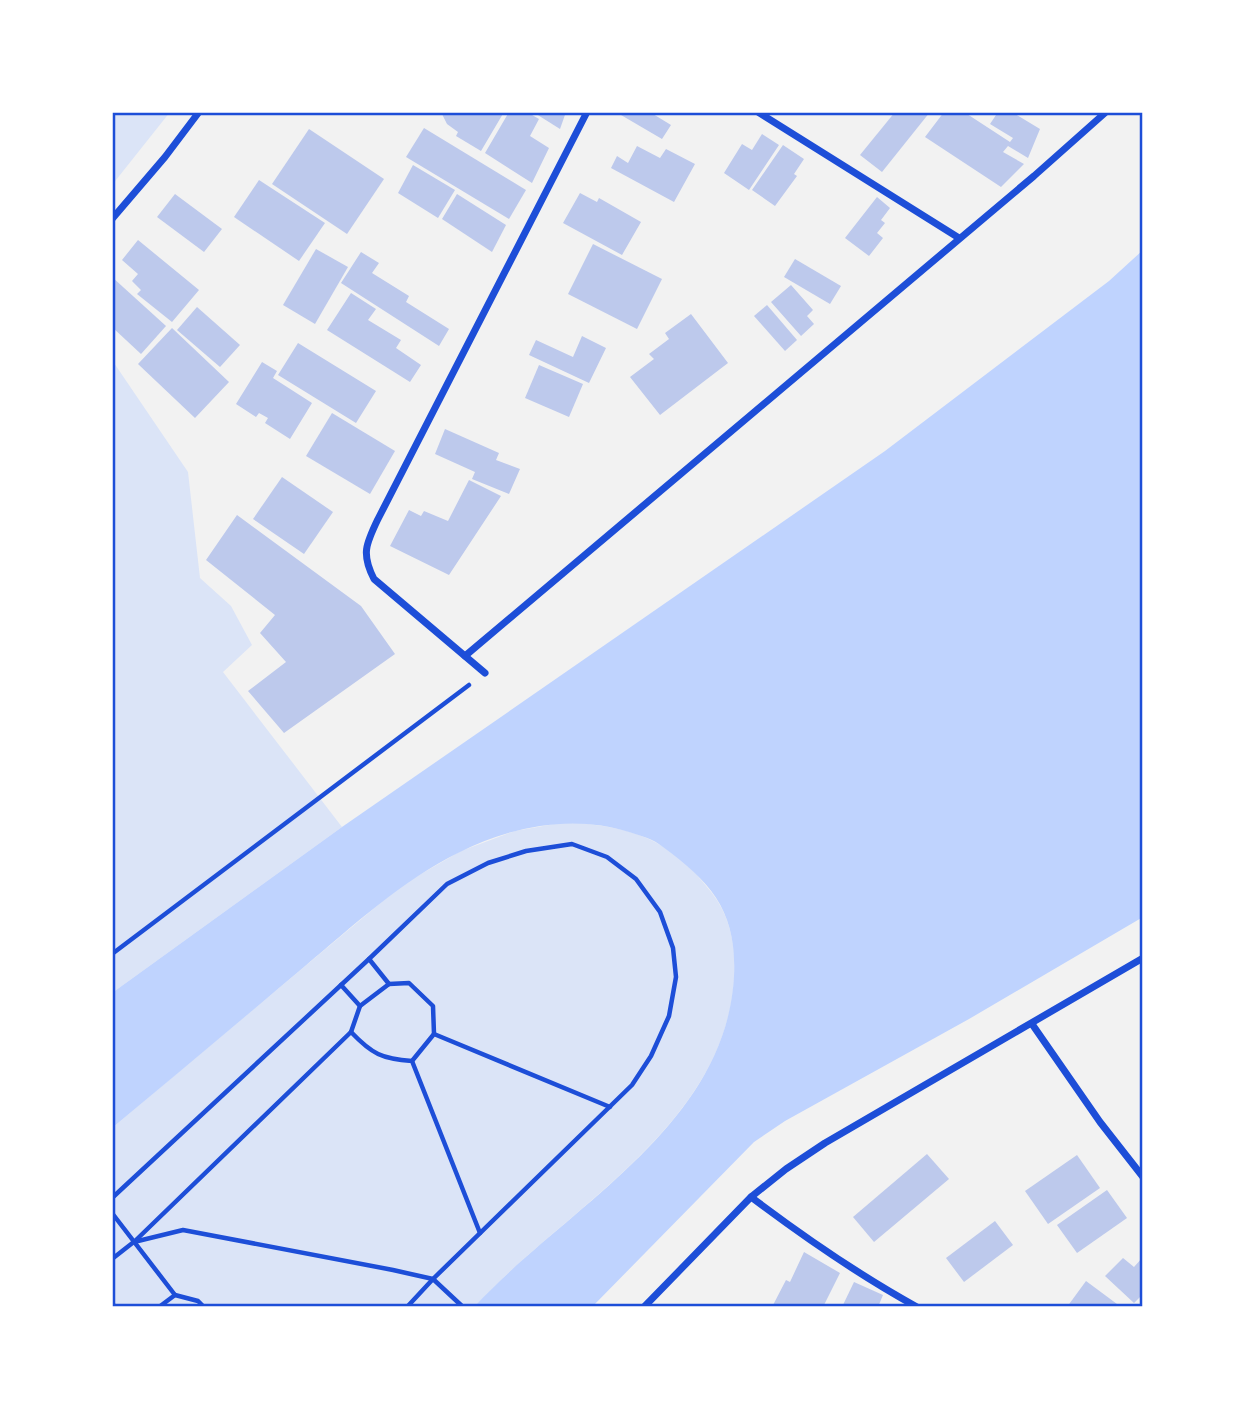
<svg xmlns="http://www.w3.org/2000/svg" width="1255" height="1419" viewBox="0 0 1255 1419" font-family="'Playfair Display',serif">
  <rect width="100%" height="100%" fill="#f2f2f2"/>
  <g fill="#dbe4f7">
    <polygon points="112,112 170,112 112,185"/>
    <polygon points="112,360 188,472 200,578 231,606 252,645 223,672 342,827 112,993"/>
    <path d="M566,822C633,827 670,838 712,893C731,918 736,947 734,978C726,1125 564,1209 474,1307H112V1128L402,885L461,851L515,831Z"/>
  </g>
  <path fill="#bfd3fe" d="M1143,250V917L969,1019L785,1121L754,1142L592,1307H474C566,1207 726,1127 734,976C737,912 712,883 663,847C653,839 642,836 629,832C573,814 512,826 460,852C401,881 354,925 304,967C240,1021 176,1075 112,1128V993L342,827L885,451L1109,281Z"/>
  <g fill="#bdc9ec">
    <polygon points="441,112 504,112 481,151 456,136 458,132 447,124"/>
    <polygon points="509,112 527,112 539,119 530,136 549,148 532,183 485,153"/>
    <polygon points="533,112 566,112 560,129"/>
    <polygon points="622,112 654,112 653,114 671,125 662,139 621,115"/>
    <polygon points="895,112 930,112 882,172 860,155"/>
    <polygon points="944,112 964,112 1010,142 1013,138 990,124 998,112 1012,112 1040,129 1028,158 1008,146 1003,152 1024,164 1001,187 925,137"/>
    <polygon points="424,128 526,190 509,219 406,157"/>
    <polygon points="309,129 384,179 347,234 272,184"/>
    <polygon points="762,134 779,145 749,190 724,173 742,144 752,150"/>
    <polygon points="783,145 804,159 794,174 797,176 775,206 752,190"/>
    <polygon points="637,146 660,158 666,149 695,164 674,202 611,168 617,156 628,163"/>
    <polygon points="413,165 455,190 438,218 398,193"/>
    <polygon points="259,180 325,223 299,261 234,217"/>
    <polygon points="580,193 597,202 599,198 641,222 622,255 563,223"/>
    <polygon points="175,194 222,229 204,252 157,217"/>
    <polygon points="457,194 506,225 492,252 442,219"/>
    <polygon points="877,197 890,208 881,220 885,223 877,233 883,238 869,256 845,238"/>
    <polygon points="138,240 199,290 172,322 137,294 141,290 132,281 138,274 122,260"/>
    <polygon points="593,244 662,279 637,329 568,294"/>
    <polygon points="316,249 348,267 315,324 283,305"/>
    <polygon points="361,252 379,263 372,273 409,296 406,302 449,329 439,346 341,283"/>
    <polygon points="795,259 841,286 830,304 784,277"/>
    <polygon points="112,277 166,326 141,354 112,327"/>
    <polygon points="791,285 813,310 807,316 814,324 801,336 771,302"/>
    <polygon points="351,293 376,309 368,320 401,340 396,348 421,365 410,382 327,330"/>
    <polygon points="767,305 797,340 785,351 754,316"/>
    <polygon points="197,307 240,345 220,367 177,330"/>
    <polygon points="691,314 728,363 660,415 630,377 654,359 649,354 669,339 665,333"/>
    <polygon points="172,328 229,382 195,418 138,364"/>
    <polygon points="582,336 606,348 589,383 529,355 536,340 573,357"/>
    <polygon points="298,343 376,391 356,423 278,375"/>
    <polygon points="262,362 277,371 273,378 312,403 290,439 265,423 268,418 259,413 256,417 236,404"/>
    <polygon points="539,365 583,384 569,417 525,398"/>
    <polygon points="332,413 395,451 370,494 306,456"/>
    <polygon points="445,429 499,453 496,460 520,469 509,494 472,479 475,472 435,454"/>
    <polygon points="282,477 333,512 304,554 253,519"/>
    <polygon points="469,480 501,496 449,575 390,546 409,510 421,516 424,511 448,521"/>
    <polygon points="237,515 361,606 395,654 284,733 248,691 286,662 260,633 275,615 206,560"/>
    <polygon points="927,1154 949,1179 874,1242 853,1217"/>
    <polygon points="1077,1155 1100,1188 1048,1224 1025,1191"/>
    <polygon points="1107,1190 1127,1218 1077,1253 1057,1225"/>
    <polygon points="995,1221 1013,1245 964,1282 946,1258"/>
    <polygon points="804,1252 840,1273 823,1307 772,1307 786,1280 790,1282"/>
    <polygon points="1143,1257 1143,1294 1134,1303 1105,1276 1123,1258 1134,1267"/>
    <polygon points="1086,1281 1117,1304 1115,1307 1067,1307"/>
    <polygon points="854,1282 883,1295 878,1307 842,1307"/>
  </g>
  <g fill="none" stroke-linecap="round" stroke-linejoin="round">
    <g stroke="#1d4ed8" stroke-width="4.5">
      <polyline points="112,954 469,685"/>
      <polyline points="369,959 389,984"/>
      <polyline points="341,985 360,1006"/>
      <polyline points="351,1032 360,1006 389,984 409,983 433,1006 434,1034"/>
      <polyline points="412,1061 434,1034 610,1107"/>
      <polyline points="112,1198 369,959 447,884 488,863 526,851 572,844 607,857 636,879 660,912 673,948 676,977 669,1016 651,1056 632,1085 433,1279 407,1307"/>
      <polyline points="112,1213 175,1295"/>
      <polyline points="138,1241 183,1230 393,1270 433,1279 463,1307"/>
      <path d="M112,1259L135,1241L351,1032C372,1054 382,1059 412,1061L480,1233"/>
      <polyline points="112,1303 115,1307"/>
      <polyline points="159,1307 175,1295 198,1301 204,1307"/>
    </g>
    <g stroke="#1d4ed8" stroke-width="7">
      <polyline points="758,112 959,238"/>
      <polyline points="112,219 165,157 199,112"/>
      <polyline points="465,656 1034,176 1106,112"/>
      <path d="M485,673L374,579C361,554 366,544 378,519L587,112"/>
      <polyline points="1032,1024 1100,1122 1143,1177"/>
      <path d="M751,1197C804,1237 859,1275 917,1307"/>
      <polyline points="644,1307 751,1197 786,1169 825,1143 1143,958"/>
    </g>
  </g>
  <rect width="1255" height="1419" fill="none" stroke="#ffffff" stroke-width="228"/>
  <rect x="114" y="114" width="1027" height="1191" fill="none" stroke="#1d4ed8" stroke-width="2.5"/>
</svg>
